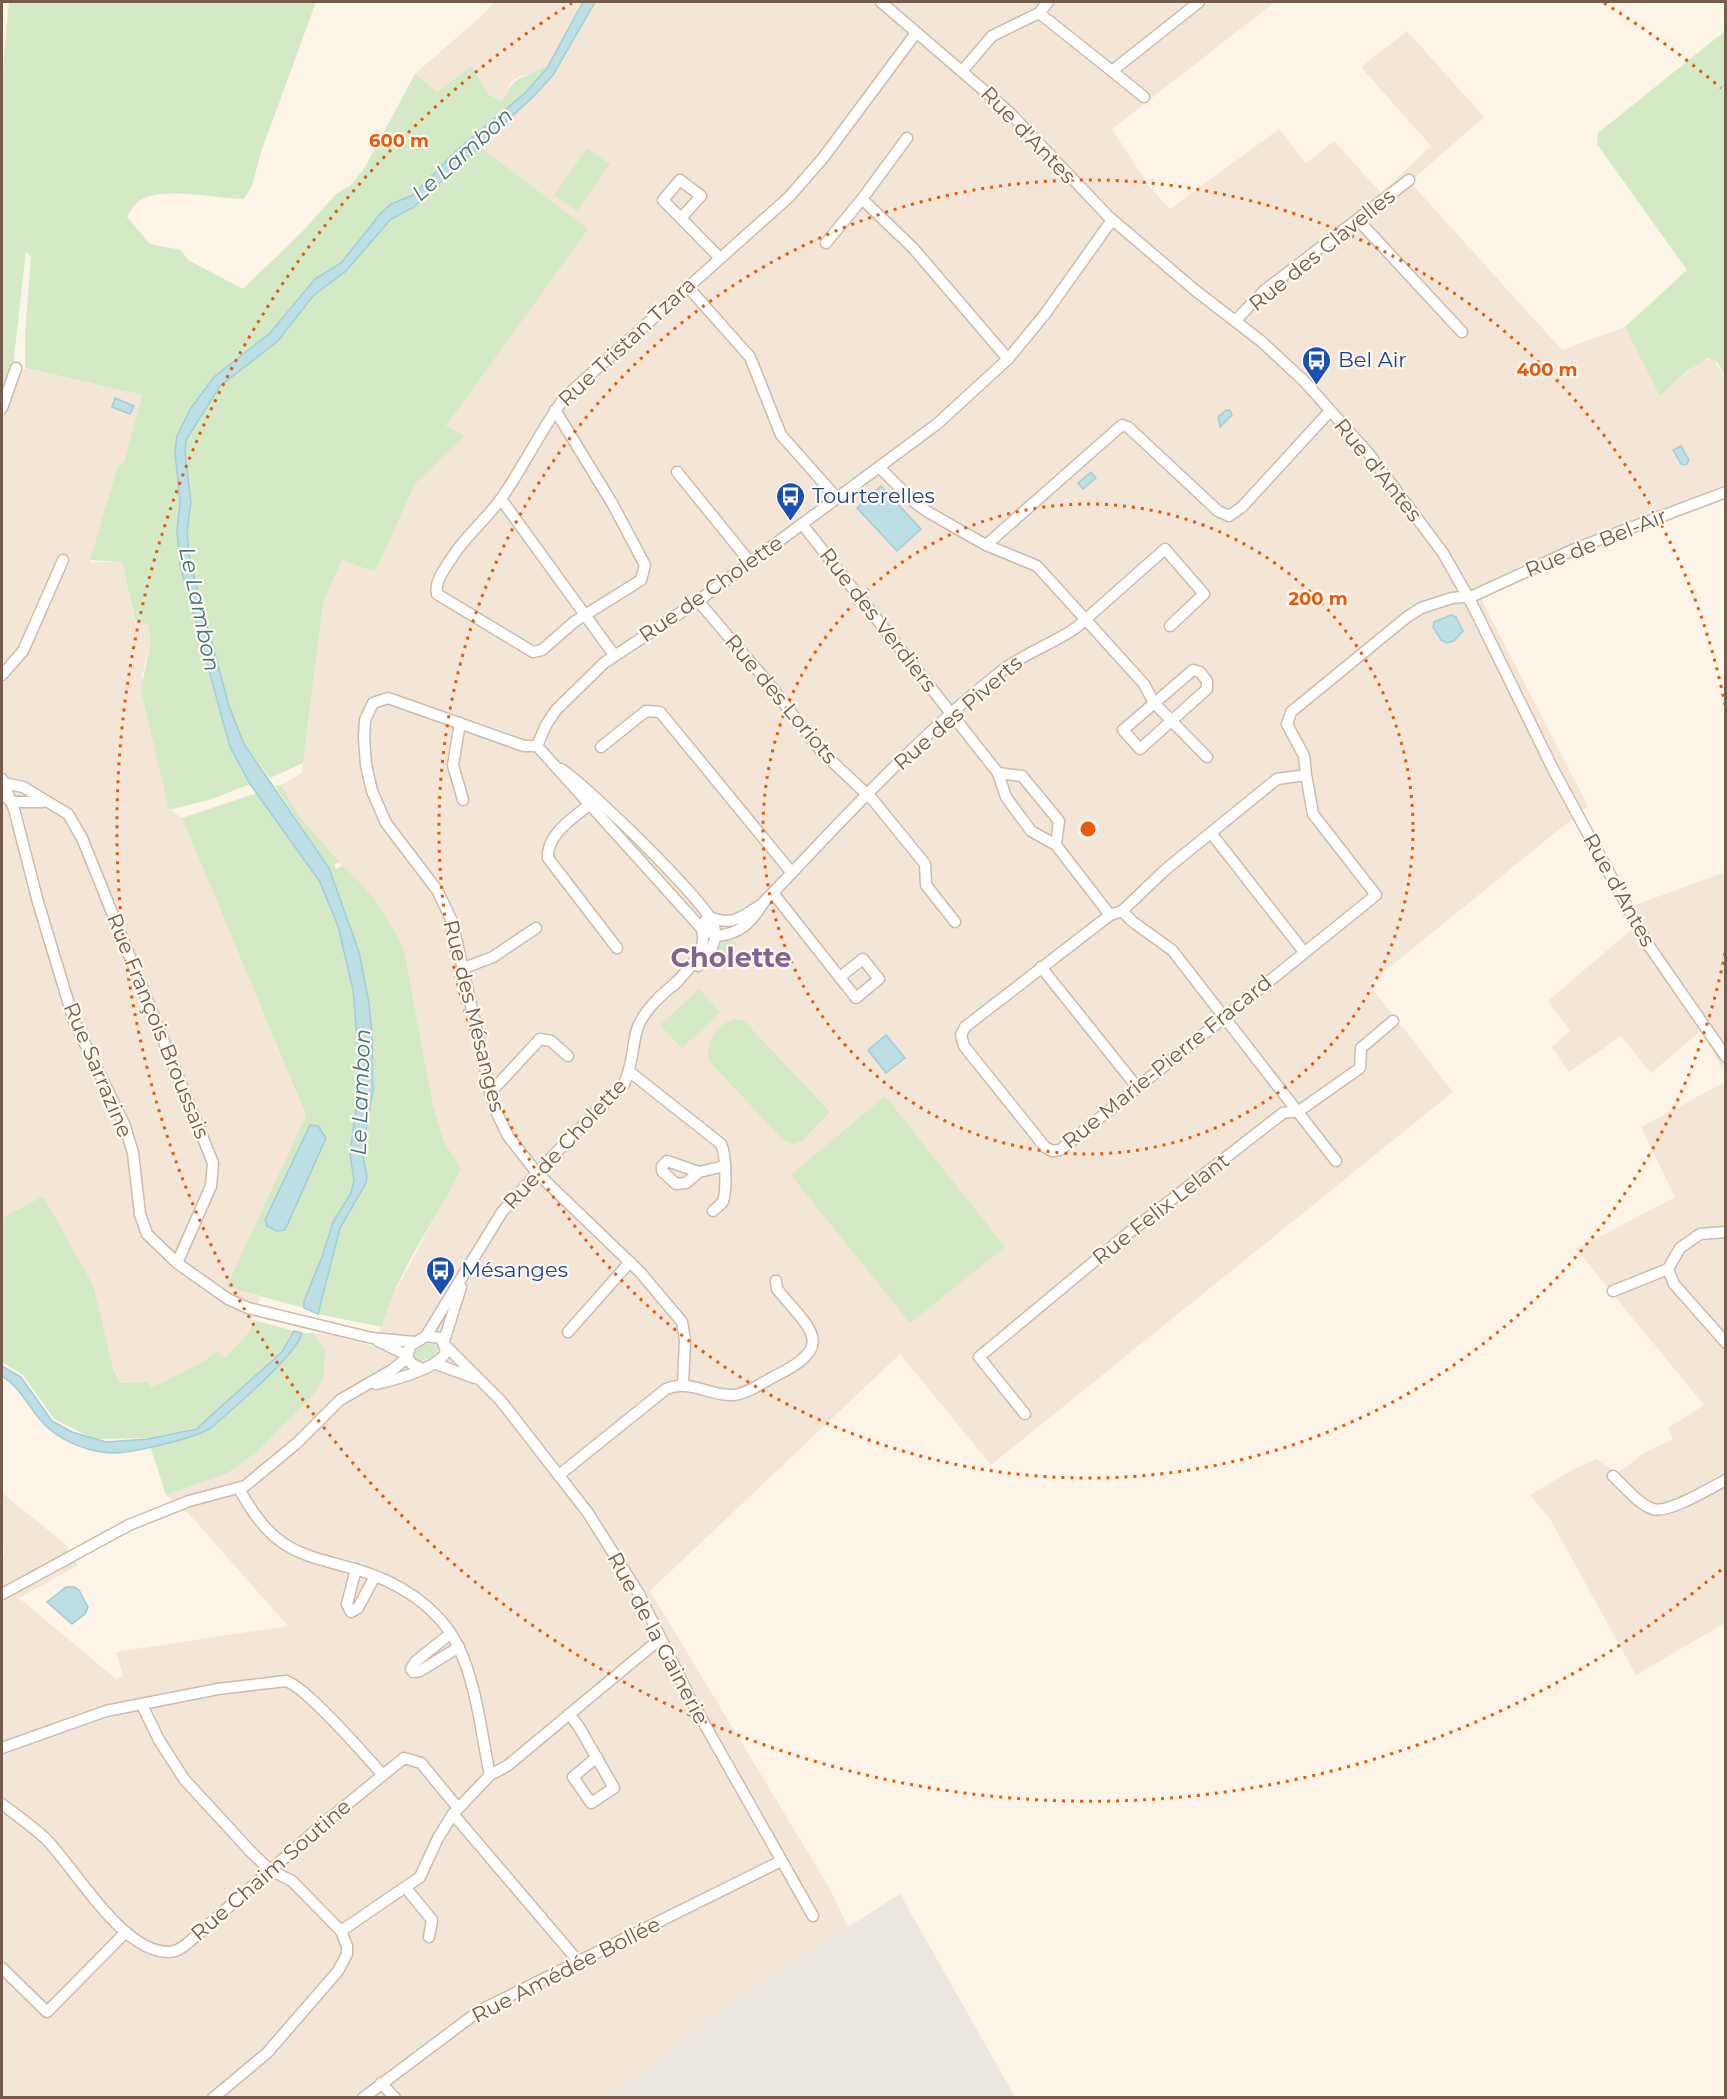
<svg xmlns="http://www.w3.org/2000/svg" width="1727" height="2099" viewBox="0 0 1727 2099" font-family="Montserrat,sans-serif">
  <rect width="100%" height="100%" fill="#fcf4e7"/>
  <g fill="#f3e6d6">
    <polygon points="494,2 1275,2 1112,129 1150,187 1170,209 1279,129 1306,163 1334,141 1381,193 1431,146 1361,67 1407,31 1484,117 1410,182 1562,350 1625,327 1660,395 1700,362 1713,359 1725,377 1725,500 1604,545 1481,599 1588,806 1369,984 1453,1092 991,1465 900,1354 650,1591 830,1889 848,1927 736,1998 610,2097 2,2097 2,1556 5,1552 2,1549 2,1493 65,1544 78,1565 19,1598 116,1679 123,1676 116,1652 288,1626 190,1515 166,1495 228,1473 257,1452 289,1420 325,1366 326,1351 313,1333 333,1335 375,1347 387,1307 461,1168 444,1142 433,1105 404,950 394,929 379,905 322,845 299,816 281,785 302,773 323,603 342,560 375,572 415,484 465,436 445,426 588,229 478,145 500,127 543,67 531,75 523,75 512,81 502,101 488,94 472,66 437,92 415,74 488,10"/>
    <polygon points="13,366 142,395 124,462 118,465 90,562 122,562 135,624 148,622 151,640 142,676 169,809 182,818 306,1117 226,1287 260,1297 248,1333 225,1358 217,1351 202,1362 151,1388 147,1382 120,1383 43,1196 2,1218 2,402"/>
    <polygon points="1725,872 1725,1073 1701,1031 1651,1073 1621,1036 1569,1072 1552,1047 1570,1031 1548,1001 1631,930 1619,911"/>
    <polygon points="1725,1082 1725,1623 1636,1675 1550,1519 1530,1495 1574,1469 1596,1459 1617,1474 1644,1453 1673,1439 1668,1428 1704,1405 1576,1249 1675,1197 1641,1127"/>
  </g>
  <polygon fill="#ece6e1" points="900,1894 1015,2097 610,2097 736,1998"/>
  <g fill="#d4e9c6">
    <path d="M9,2H316L261,152L252,186L244,199C218,199 159,185 138,202C134,205 130,212 127,217L150,244L181,250L188,260L243,289L303,231L336,194L350,186L364,169L415,74L437,92L472,66L488,94L502,101C519,69 519,84 543,67L547,68L525,92L456,151L413,195L391,204L381,213L341,263L315,280L270,333L214,377L175,452L180,502L177,531L200,641L230,747L250,784L212,799L169,810L141,690L151,640L148,623L136,624L122,562L90,560L118,465L124,462L142,395L25,368V333L31,257L26,251L13,366L2,402V78Z"/>
    <polygon points="1725,31 1725,377 1718,363 1708,358 1686,372 1660,396 1625,327 1687,270 1597,144 1598,133"/>
    <polygon points="478,145 588,229 446,426 465,436 415,484 375,572 342,560 323,603 303,763 270,778 244,744 229,706 190,562 187,532 191,502 185,453 186,440 220,386 278,341 313,296 346,271 391,219 414,207"/>
    <polygon points="587,148 610,164 577,211 554,195"/>
    <path d="M281,785L299,816L339,862L334,865L336,869L342,866C369,888 390,918 404,950L433,1105L444,1142L461,1168C436,1221 397,1270 382,1327L318,1314L340,1228L367,1176L362,1151L373,1091L369,1003L359,952L329,868L275,786Z"/>
    <polygon points="257,793 320,882 338,926 350,969 358,1037 358,1094 350,1154 354,1180 351,1193 333,1222 322,1257 304,1300 304,1308 226,1287 306,1116 182,818"/>
    <path d="M730,939L736,944L734,957L727,962L718,963L714,957C718,948 720,939 730,939Z"/>
    <polygon points="699,989 720,1012 682,1048 660,1025"/>
    <path d="M734,1019L744,1021L830,1112L802,1141L793,1144L783,1140L709,1061C705,1042 716,1025 734,1019Z"/>
    <polygon points="885,1096 1005,1247 910,1323 791,1175"/>
    <polygon points="43,1196 93,1285 113,1368 120,1383 148,1382 151,1388 202,1362 217,1351 225,1358 248,1333 254,1320 294,1331 282,1352 206,1421 194,1428 151,1438 94,1439 54,1419 23,1375 2,1362 2,1218"/>
    <polygon points="302,1333 313,1333 326,1351 323,1380 311,1397 257,1452 228,1473 166,1495 150,1446 198,1435 211,1428 286,1359"/>
    <polygon points="426,1344 436,1345 437,1353 433,1358 418,1361 414,1358 415,1351"/>
  </g>
  <g fill="#bcdee5" stroke="#a3ced6" stroke-width="1.5">
    <polygon points="583,2 595,2 553,75 534,96 414,207 391,219 346,271 313,296 278,341 220,386 186,440 185,453 191,502 187,532 190,562 229,706 244,744 329,868 359,952 369,1003 372,1034 373,1091 362,1151 367,1176 366,1183 340,1228 318,1314 304,1308 304,1301 322,1257 333,1222 351,1193 354,1180 350,1154 358,1094 359,1062 353,990 338,926 320,882 250,784 230,747 180,565 177,531 180,502 175,452 177,436 191,408 214,377 270,333 315,279 341,263 381,213 391,204 413,195 456,151 526,92 547,68"/>
    <polygon points="115,398 134,406 130,414 112,407"/>
    <polygon points="1226,410 1230,410 1232,415 1220,427 1218,417"/>
    <polygon points="1681,446 1689,460 1686,465 1681,464 1673,450"/>
    <polygon points="1091,472 1096,478 1083,489 1078,483"/>
    <polygon points="881,486 921,529 897,551 857,508"/>
    <polygon points="1451,615 1456,617 1463,631 1454,641 1447,643 1441,640 1433,627 1434,622"/>
    <polygon points="886,1035 905,1058 886,1073 868,1050"/>
    <polygon points="310,1125 318,1126 326,1138 285,1230 277,1231 267,1226 265,1220"/>
    <path d="M294,1331L302,1333C297,1355 231,1410 211,1428C192,1439 136,1452 114,1453C91,1453 63,1442 47,1427C30,1411 22,1388 2,1376V1366L21,1377L52,1421L72,1432L106,1442L148,1439L196,1429L282,1352Z"/>
    <polygon points="66,1587 74,1587 79,1590 88,1607 85,1614 72,1624 47,1602"/>
  </g>
  <g fill="none" stroke-linecap="round" stroke-linejoin="round">
    <defs>
      <g id="minor">
        <polyline points="881,2 1009,112 1108,216 1196,291 1261,341 1305,382 1369,454 1443,553 1472,604 1554,771 1647,943 1726,1057"/>
        <polyline points="1039,13 1112,71 1199,2"/>
        <polyline points="963,70 992,36 1039,13 1048,2"/>
        <polyline points="1112,71 1144,97"/>
        <polyline points="907,138 862,199 913,248 1008,359"/>
        <polyline points="681,218 701,196 680,180 663,200 719,257"/>
        <polyline points="1358,220 1462,332"/>
        <polyline points="826,243 862,199"/>
        <polyline points="687,286 750,357 781,435 837,498"/>
        <polyline points="1235,321 1265,290 1409,180"/>
        <polyline points="2,408 16,368"/>
        <path d="M555,410L612,503L645,565L641,580L574,622L542,650L533,652L437,594C434,581 446,567 453,556C467,534 488,518 503,496C525,464 542,428 565,397L789,197L823,158L916,33"/>
        <polyline points="879,467 914,502 928,512 986,545 1037,566 1144,684 1154,703 1207,757"/>
        <polyline points="677,472 750,562"/>
        <polyline points="501,499 614,655"/>
        <polyline points="802,524 998,773 1006,797 1031,831 1056,845 1110,915"/>
        <polyline points="986,545 1122,425 1128,427 1218,511 1229,516 1242,507 1330,411"/>
        <polyline points="698,601 765,679 821,751 873,800 925,864 926,885 955,922"/>
        <polygon points="1193,670 1200,672 1207,681 1207,689 1140,749 1123,730"/>
        <polyline points="2,675 23,651 63,560"/>
        <polyline points="460,723 453,765 463,800"/>
        <polyline points="537,746 524,746 388,698 373,703 365,720 364,738 366,765 372,791 386,823 437,890 452,921 494,1107 508,1136 537,1173 640,1272 682,1322 685,1340 683,1384"/>
        <polyline points="601,747 646,711 660,712 792,873"/>
        <path d="M561,769C586,785 708,903 714,926C719,943 708,954 698,966"/>
        <polyline points="998,773 1022,776 1059,821 1056,845"/>
        <polyline points="1306,775 1313,814 1376,895 1060,1150 1052,1151 1045,1147 964,1046 961,1035 965,1027 1110,915 1122,911 1165,870 1277,779 1306,775 1304,756 1287,724 1291,712 1407,617 1421,608 1452,598 1473,596 1577,548 1726,492"/>
        <polyline points="2,779 14,809 38,902 74,1021 125,1126 133,1153 140,1214 147,1234 177,1263 228,1299 248,1308 372,1338 414,1342"/>
        <polyline points="5,789 4,783 23,787 68,814 82,838 213,1163 211,1186 177,1263"/>
        <polyline points="7,798 11,802 43,802"/>
        <path d="M589,805C573,818 546,835 548,858L617,948"/>
        <polyline points="1211,833 1304,952"/>
        <polyline points="773,893 856,998 879,979 863,959 840,977"/>
        <polyline points="1122,911 1133,922 1172,950 1336,1161"/>
        <path d="M710,917C731,926 741,918 759,906"/>
        <path d="M705,921L710,932L716,936C740,934 751,923 763,903C839,824 913,741 999,673C1023,653 1052,645 1077,627L1165,549L1204,594L1170,626"/>
        <polyline points="1041,967 1137,1087"/>
        <polyline points="464,968 493,957 536,928"/>
        <path d="M673,986C687,970 708,953 702,929L537,746L546,725L556,710L604,663L698,601L879,467L937,424L1008,359L1045,314L1112,220"/>
        <path d="M630,1072L721,1144C726,1154 727,1190 723,1201C721,1205 716,1208 713,1211"/>
        <polyline points="490,1093 540,1039 551,1041 568,1056"/>
        <polyline points="699,1172 686,1183 676,1184 662,1171 662,1166 667,1161 699,1172 725,1166"/>
        <polyline points="1668,1269 1674,1284 1726,1343"/>
        <polyline points="1613,1291 1668,1269 1680,1248 1700,1234 1726,1232"/>
        <polyline points="568,1332 630,1262"/>
        <path d="M426,1336L502,1212L549,1160L624,1084C632,1067 632,1051 636,1033C641,1012 662,994 678,981"/>
        <polyline points="378,1341 407,1355"/>
        <polyline points="444,1341 461,1287"/>
        <polyline points="446,1346 501,1401 588,1513 639,1594 692,1702 813,1916"/>
        <polyline points="436,1364 475,1378"/>
        <path d="M376,1384C393,1380 441,1368 446,1351L441,1338L426,1336L410,1346L407,1358L412,1364L421,1368"/>
        <polyline points="1025,1414 979,1357 1126,1235 1283,1113 1299,1111 1360,1068 1361,1048 1393,1021"/>
        <path d="M559,1475L666,1389C690,1379 709,1396 733,1395C747,1394 762,1383 775,1376C839,1345 809,1329 777,1289L776,1281"/>
        <path d="M1613,1476C1624,1486 1638,1504 1653,1509C1668,1514 1710,1488 1726,1480"/>
        <path d="M239,1489C251,1510 265,1532 286,1545C307,1558 331,1562 355,1569C397,1581 438,1606 458,1646C477,1685 481,1733 490,1775"/>
        <polyline points="356,1569 347,1604 351,1612 358,1608 375,1576"/>
        <polyline points="2,1594 129,1525 189,1501 245,1486 297,1443 340,1400 392,1370 407,1358"/>
        <polyline points="450,1634 415,1662 411,1669 413,1672 420,1671 459,1647"/>
        <polyline points="142,1705 159,1740 184,1779 252,1853 270,1870 292,1881 341,1931"/>
        <polyline points="569,1714 579,1727 614,1788 591,1803 573,1777 597,1757"/>
        <path d="M2,1748L106,1711L218,1689L286,1681C306,1687 365,1755 382,1774"/>
        <path d="M2,1804C16,1815 32,1826 45,1838C76,1869 121,1952 169,1952C177,1952 183,1947 189,1942L324,1823L404,1758L421,1763L458,1808"/>
        <polyline points="453,1814 579,1962"/>
        <polyline points="406,1888 432,1920 429,1937"/>
        <polyline points="2,1968 47,2012 126,1932"/>
        <polyline points="381,2083 395,2098"/>
        <polyline points="213,2098 267,2053 338,1971 347,1954 347,1946 341,1931 420,1877 438,1838 453,1814 490,1775 507,1766 660,1639"/>
        <polyline points="363,2098 479,2011 781,1861"/>
      </g>
    </defs>
    <use href="#minor" stroke="#cdbcae" stroke-width="13"/>
    <use href="#minor" stroke="#fff" stroke-width="10"/>
  </g>
  <g fill="none" stroke="#e8590c" stroke-width="3" stroke-dasharray="3 6">
    <circle cx="1088" cy="829" r="325"/>
    <path d="M1725 953A649 649 0 1 1 1725 705"/>
    <path d="M1721 1570A974 974 0 1 1 572 3M1604 3A974 974 0 0 1 1721 88"/>
  </g>
  <defs>
    <symbol id="bus-pin" viewBox="-11 -11 22 30"><path d="M0 17L-7.5 6A9.5 9.5 0 1 1 7.5 6Z" fill="#1a4fb4" stroke="#fef8ee"/><path d="M-5-6H5V4H4V6H2V4H-2V6H-4V4H-5ZM-3.5-4V0h7V-4ZM-3.5 1.2v1.5H-2V1.2ZM2 1.2v1.5H3.5V1.2Z" fill="#fff"/></symbol>
  </defs>
  <g fill-rule="evenodd">
    <use href="#bus-pin" x="1300" y="344" width="33" height="45"/>
    <use href="#bus-pin" x="774" y="480" width="33" height="45"/>
    <use href="#bus-pin" x="424" y="1254" width="33" height="45"/>
  </g>
  <g text-anchor="middle" stroke-width="4.5" stroke-linejoin="round" paint-order="stroke">
    <g font-size="21" fill="#755b4c" stroke="#fef8ee">
      <text transform="translate(1028 135) rotate(46)" y="7">Rue d'Antes</text>
      <text transform="translate(1322 250) rotate(-39)" y="7">Rue des Clavelles</text>
      <text transform="translate(627 342) rotate(-43)" y="7">Rue Tristan Tzara</text>
      <text transform="translate(1378 470) rotate(51)" y="7">Rue d'Antes</text>
      <text transform="translate(1596 543) rotate(-22)" y="7">Rue de Bel-Air</text>
      <text transform="translate(711 589) rotate(-35)" y="7">Rue de Cholette</text>
      <text transform="translate(878 620) rotate(52)" y="7">Rue des Verdiers</text>
      <text transform="translate(781 699) rotate(50)" y="7">Rue des Loriots</text>
      <text transform="translate(958 713) rotate(-41)" y="7">Rue des Piverts</text>
      <text transform="translate(1619 890) rotate(61)" y="7">Rue d'Antes</text>
      <text transform="translate(474 1016) rotate(76)" y="7">Rue des Mésanges</text>
      <text transform="translate(158 1026) rotate(68)" y="7">Rue François Broussais</text>
      <text transform="translate(1167 1062) rotate(-39)" y="7">Rue Marie-Pierre Fracard</text>
      <text transform="translate(98 1070) rotate(67)" y="7">Rue Sarrazine</text>
      <text transform="translate(565 1144) rotate(-47)" y="7">Rue de Cholette</text>
      <text transform="translate(1161 1209) rotate(-38)" y="7">Rue Felix Lelant</text>
      <text transform="translate(658 1638) rotate(62)" y="7">Rue de la Gainerie</text>
      <text transform="translate(271 1870) rotate(-41)" y="7">Rue Chaim Soutine</text>
      <text transform="translate(566 1970) rotate(-27)" y="7">Rue Amédée Bollée</text>
    </g>
    <g font-size="21" fill="#164399" stroke="#fef8ee" text-anchor="start">
      <text x="1338" y="367">Bel Air</text>
      <text x="812" y="503">Tourterelles</text>
      <text x="461" y="1277">Mésanges</text>
    </g>
    <g font-size="22" font-style="italic" fill="#437580" stroke="#fef8ee">
      <text transform="translate(462 154) rotate(-42)" y="8">Le Lambon</text>
      <text transform="translate(200 609) rotate(78)" y="8">Le Lambon</text>
      <text transform="translate(360 1092) rotate(-88)" y="8">Le Lambon</text>
    </g>
    <g font-size="27" font-weight="bold" fill="#836491" stroke="#fef8ee">
      <text x="731" y="967">Cholette</text>
    </g>
  </g>
  <circle cx="1088" cy="829" r="9" fill="#e8590c" stroke="#fef8ee" stroke-width="3"/>
  <g font-size="18" text-anchor="middle" font-weight="bold" fill="#e8590c" stroke="#fef8ee" stroke-width="4.5" stroke-linejoin="round" paint-order="stroke">
    <text x="399" y="147">600 m</text>
    <text x="1547" y="376">400 m</text>
    <text x="1318" y="605">200 m</text>
  </g>
  <rect width="1727" height="2099" fill="none" stroke="#755b4c" stroke-width="6"/>
</svg>
